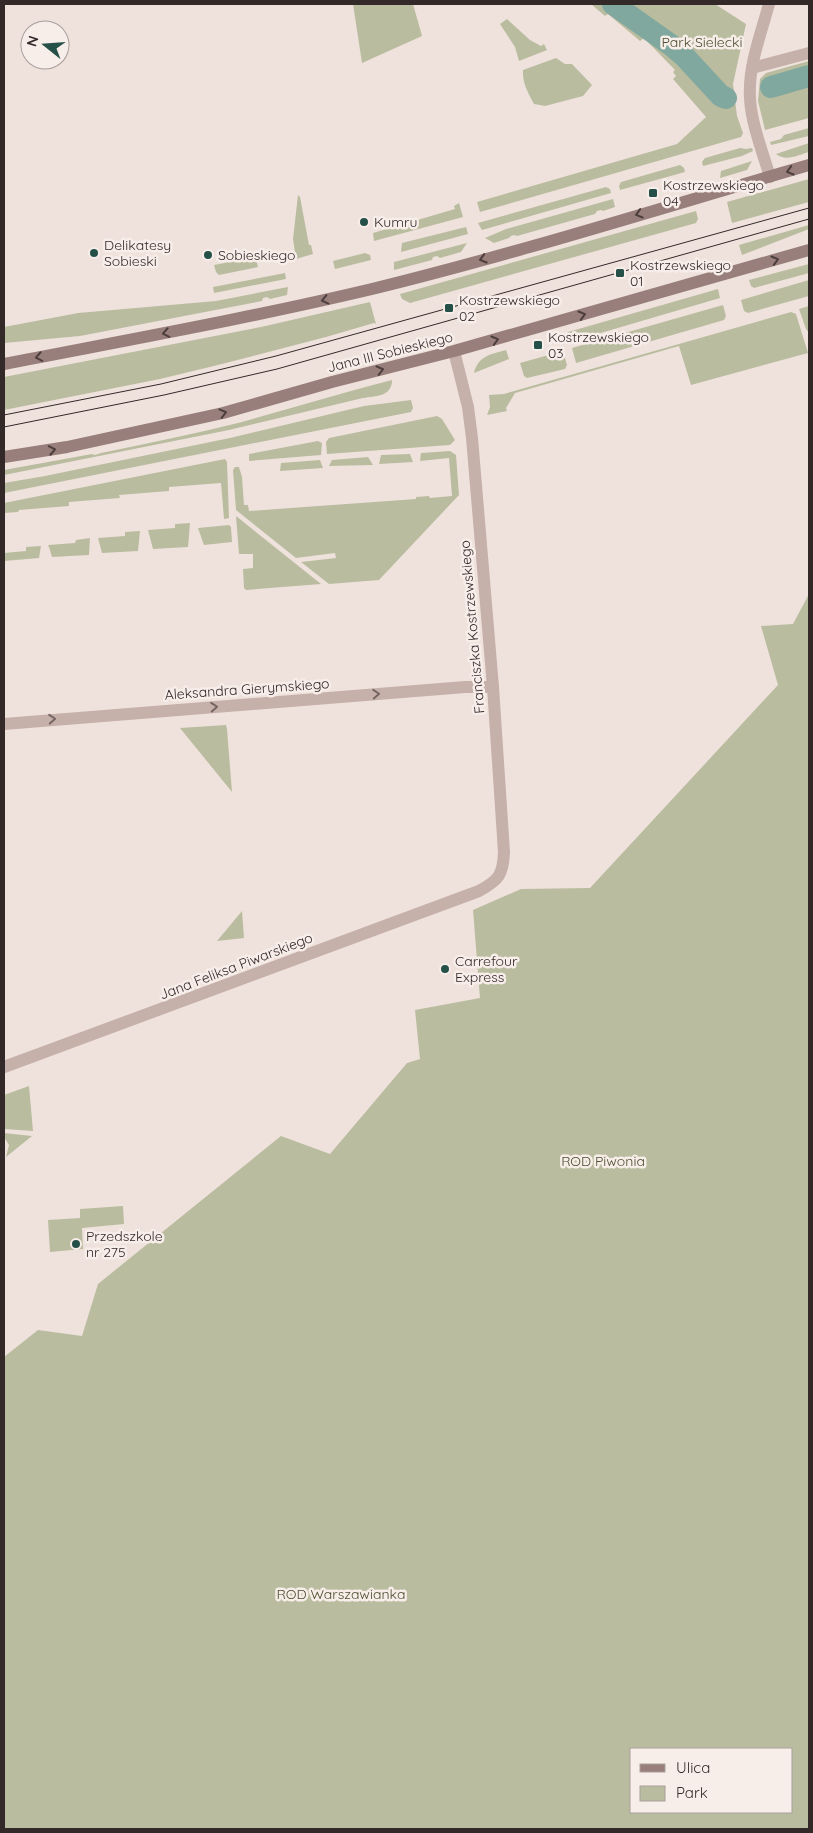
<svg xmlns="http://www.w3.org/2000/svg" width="813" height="1833" viewBox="0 0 813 1833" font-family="Quicksand,sans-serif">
  <rect width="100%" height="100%" fill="#efe2dd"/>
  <g fill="#babc9f" fill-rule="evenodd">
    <polygon points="353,4 413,4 422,36 362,63"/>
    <polygon points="591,4 715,4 746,24 733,84 737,116 743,133 741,137 480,212 477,202 677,144 706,117 673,79 676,76 673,72 675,70 644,38 640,41 608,14 605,16"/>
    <polygon points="507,19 530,40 541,46 544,44 547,50 519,61 515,47 500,24"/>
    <path d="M556,58L565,64H572L592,85L583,96L545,106L534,104C528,93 522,82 523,70Z"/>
    <polygon points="809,61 809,118 765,130 758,101 760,79 766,73"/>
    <polygon points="809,128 809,136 771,145 770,142 781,139 784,135"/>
    <path d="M809,143V152C798,155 786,162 776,154Z"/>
    <polygon points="740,148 746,149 752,148 753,151 742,156 703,166 702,162 705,158"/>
    <polygon points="752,161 747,170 720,178 721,171"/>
    <polygon points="680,165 684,168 685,172 620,190 619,186 621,182"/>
    <polygon points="809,179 809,202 732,223 727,202"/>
    <polygon points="606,187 610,189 611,193 482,230 478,223"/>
    <polygon points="298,195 300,197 309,245 311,245 313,254 296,259 293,239"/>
    <polygon points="613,199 615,207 603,211 601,210 597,211 595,214 517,236 514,235 511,236 509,238 494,243 485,238 506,229"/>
    <polygon points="459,203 463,217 374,241 373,233 455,209 454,206"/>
    <polygon points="696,211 698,219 696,223 410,303 402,299 400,294"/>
    <polygon points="809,225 809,229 742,255 739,245"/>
    <polygon points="466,227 468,234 401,252 402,243"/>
    <polygon points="467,243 461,252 440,258 437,256 433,257 432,260 394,270 394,262"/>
    <polygon points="365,253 370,255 371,260 335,269 333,261"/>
    <polygon points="256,257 258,267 219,275 216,272 214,265"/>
    <polygon points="809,264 809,273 754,288 751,286 749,280"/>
    <polygon points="285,273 286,279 214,293 213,287"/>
    <polygon points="809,280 809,296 748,313 744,311 741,300"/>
    <polygon points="288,287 287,295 270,299 267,297 263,298 262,301 80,336 4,343 4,327 78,313 216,301"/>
    <polygon points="718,289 720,298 570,342 568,332"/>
    <polygon points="370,302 376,324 374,323 326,337 218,365 160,379 4,410 4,377 261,327"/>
    <polygon points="723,305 726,316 724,320 576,363 572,348"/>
    <polygon points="809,306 809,333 806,329 799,309"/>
    <polygon points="791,312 796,314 808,353 691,385 679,346 515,393 506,408 507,411 487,415 490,407 489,395 504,394"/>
    <path d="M506,350L509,359L474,373C478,356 491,354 506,350Z"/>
    <polygon points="563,351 567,365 565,369 527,378 524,376 520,363"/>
    <path d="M392,380C392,397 375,396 363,398L229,430L4,475V470L92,454L95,455L101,453C148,443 195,434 242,422C292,408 341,393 392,380Z"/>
    <polygon points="411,400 413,408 411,412 4,493 4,483 45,476 230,438 364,406"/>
    <polygon points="437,416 442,419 455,440 450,445 327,454 326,442 329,438"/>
    <polygon points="318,441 322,443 321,455 249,461 249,454"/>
    <polygon points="450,451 456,455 459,495 379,580 329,584 301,562 336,558 335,553 296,558 236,510 233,470 235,467 239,467 242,477 244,505 248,505 249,511 416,499 416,497 429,496 430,498 452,496 449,458 420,461 421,453"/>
    <polygon points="410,454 413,462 379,464 381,455"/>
    <polygon points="368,457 373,465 329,466 332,460"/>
    <polygon points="225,459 227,462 229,518 224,519 221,483 169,487 169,491 119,495 120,498 69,502 69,506 19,510 18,512 4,513 4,503"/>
    <polygon points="320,460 323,468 280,471 281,463"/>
    <polygon points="236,516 321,584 246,590 244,588 243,569 253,568 253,554 239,554"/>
    <polygon points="190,523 188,547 153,549 148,530 175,528 175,524"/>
    <polygon points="229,525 231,527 232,542 204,545 198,528"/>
    <polygon points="140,531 138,551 102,553 98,538 125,536 125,532"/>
    <polygon points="90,538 89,555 52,557 49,547 48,545 75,543 76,540"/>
    <polygon points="41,546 39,558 4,561 4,553 26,551 26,547"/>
    <path d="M809,594V1829H4V1357L38,1330L82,1336L98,1284L281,1136L330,1154L407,1063L420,1059L415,1010L480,998L473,910L521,889L590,888L778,685L761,626L793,624ZM632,1749H792V1812H632Z"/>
    <polygon points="226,725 227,729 232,792 180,728"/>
    <polygon points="242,911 244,938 217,941"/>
    <polygon points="29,1086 33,1131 4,1129 4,1095"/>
    <polygon points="4,1133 32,1136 6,1157 9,1145 4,1137"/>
    <polygon points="123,1206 124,1224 82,1228 83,1249 50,1252 48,1220 80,1218 80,1209"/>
  </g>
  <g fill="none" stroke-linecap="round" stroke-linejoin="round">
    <g stroke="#80a89f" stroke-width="22">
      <polyline points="613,4 671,45 685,57 721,96 726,98"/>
      <polyline points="771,87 809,76"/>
    </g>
    <g stroke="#c6b0aa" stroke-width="12">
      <path d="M769,4C761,34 748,66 750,98C751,123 763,153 770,177"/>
      <polyline points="752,68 809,53"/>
      <polyline points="4,724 465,687 493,687"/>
      <path d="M4,1067L479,891C499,880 503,875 504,852L493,687L472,438L468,407L454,351"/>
    </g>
    <g stroke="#997f7c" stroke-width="12">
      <path d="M4,364C127,340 250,318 372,289C519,253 664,207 809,165"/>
      <polyline points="4,457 67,447 223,413 332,382 454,351 809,250"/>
    </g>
    <g stroke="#342929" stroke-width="1">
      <polyline points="4,415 161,384 276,356 809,208"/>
      <polyline points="4,427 164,395 277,369 809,219"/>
    </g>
  </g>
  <defs><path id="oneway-chevron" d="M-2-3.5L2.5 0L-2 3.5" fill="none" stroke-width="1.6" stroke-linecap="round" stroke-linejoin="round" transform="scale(1.25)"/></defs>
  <g stroke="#4d3e3e">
    <use href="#oneway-chevron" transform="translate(790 171) rotate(164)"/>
    <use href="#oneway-chevron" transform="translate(639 214) rotate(164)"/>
    <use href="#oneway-chevron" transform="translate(483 259) rotate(164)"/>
    <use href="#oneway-chevron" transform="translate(775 260) rotate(-16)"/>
    <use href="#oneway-chevron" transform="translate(325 300) rotate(167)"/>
    <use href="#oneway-chevron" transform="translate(582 315) rotate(-16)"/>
    <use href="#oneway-chevron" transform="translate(166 333) rotate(169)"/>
    <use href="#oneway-chevron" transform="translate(495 340) rotate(-16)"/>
    <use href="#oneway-chevron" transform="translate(39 357) rotate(169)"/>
    <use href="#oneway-chevron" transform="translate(380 370) rotate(-14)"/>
    <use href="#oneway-chevron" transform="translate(223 413) rotate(-14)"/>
    <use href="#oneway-chevron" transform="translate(52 450) rotate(-11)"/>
  </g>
  <g stroke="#766663">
    <use href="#oneway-chevron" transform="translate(376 694) rotate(-4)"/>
    <use href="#oneway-chevron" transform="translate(214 707) rotate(-4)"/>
    <use href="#oneway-chevron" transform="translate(52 719) rotate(-4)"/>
  </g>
  <g fill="#245048" stroke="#f7ede9" stroke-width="2">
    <rect x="648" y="188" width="10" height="10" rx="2.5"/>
    <circle cx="364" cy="222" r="5"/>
    <circle cx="94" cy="253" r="5"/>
    <circle cx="208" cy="255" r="5"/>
    <rect x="615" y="268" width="10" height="10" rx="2.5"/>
    <rect x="444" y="303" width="10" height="10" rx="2.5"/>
    <rect x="533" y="340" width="10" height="10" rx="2.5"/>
    <circle cx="445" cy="969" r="5"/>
    <circle cx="76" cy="1244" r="5"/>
  </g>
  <g text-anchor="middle" stroke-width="5" stroke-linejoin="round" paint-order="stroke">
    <g font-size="14" fill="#4c4f30" stroke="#f7ede9">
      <text x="702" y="47">Park Sielecki</text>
      <text x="603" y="1166">ROD Piwonia</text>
      <text x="341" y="1599">ROD Warszawianka</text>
    </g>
    <g font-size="14" fill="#342929" stroke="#f7ede9" text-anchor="start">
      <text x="663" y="190">Kostrzewskiego<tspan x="663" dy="16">04</tspan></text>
      <text x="374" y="227">Kumru</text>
      <text x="104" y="250">Delikatesy<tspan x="104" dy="16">Sobieski</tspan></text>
      <text x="218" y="260">Sobieskiego</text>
      <text x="630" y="270">Kostrzewskiego<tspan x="630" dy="16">01</tspan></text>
      <text x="459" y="305">Kostrzewskiego<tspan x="459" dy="16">02</tspan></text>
      <text x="548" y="342">Kostrzewskiego<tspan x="548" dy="16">03</tspan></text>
      <text x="455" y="966">Carrefour<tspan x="455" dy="16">Express</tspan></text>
      <text x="86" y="1241">Przedszkole<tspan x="86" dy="16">nr 275</tspan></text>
    </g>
    <g font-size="14" fill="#342929" stroke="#f7ede9">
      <text transform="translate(390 352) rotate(-14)" y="5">Jana III Sobieskiego</text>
      <text transform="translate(472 627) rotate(-95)" y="5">Franciszka Kostrzewskiego</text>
      <text transform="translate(247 689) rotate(-4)" y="5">Aleksandra Gierymskiego</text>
      <text transform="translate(236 966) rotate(-21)" y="5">Jana Feliksa Piwarskiego</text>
    </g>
  </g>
  <rect width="813" height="1833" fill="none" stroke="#342929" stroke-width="10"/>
  <rect x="630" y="1748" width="162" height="65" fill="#f7ede9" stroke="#a99f9c"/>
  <rect x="640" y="1764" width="25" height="8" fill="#997f7c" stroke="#a99f9c"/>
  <text x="676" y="1773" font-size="15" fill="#342929">Ulica</text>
  <rect x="640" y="1786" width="25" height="15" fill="#babc9f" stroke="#a99f9c"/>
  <text x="676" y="1798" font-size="15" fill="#342929">Park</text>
  <g transform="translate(45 45) rotate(287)"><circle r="24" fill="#f7ede9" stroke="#a99f9c"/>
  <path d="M0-4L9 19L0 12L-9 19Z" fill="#245048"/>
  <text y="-8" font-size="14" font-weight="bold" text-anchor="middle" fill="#342929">N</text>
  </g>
</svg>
